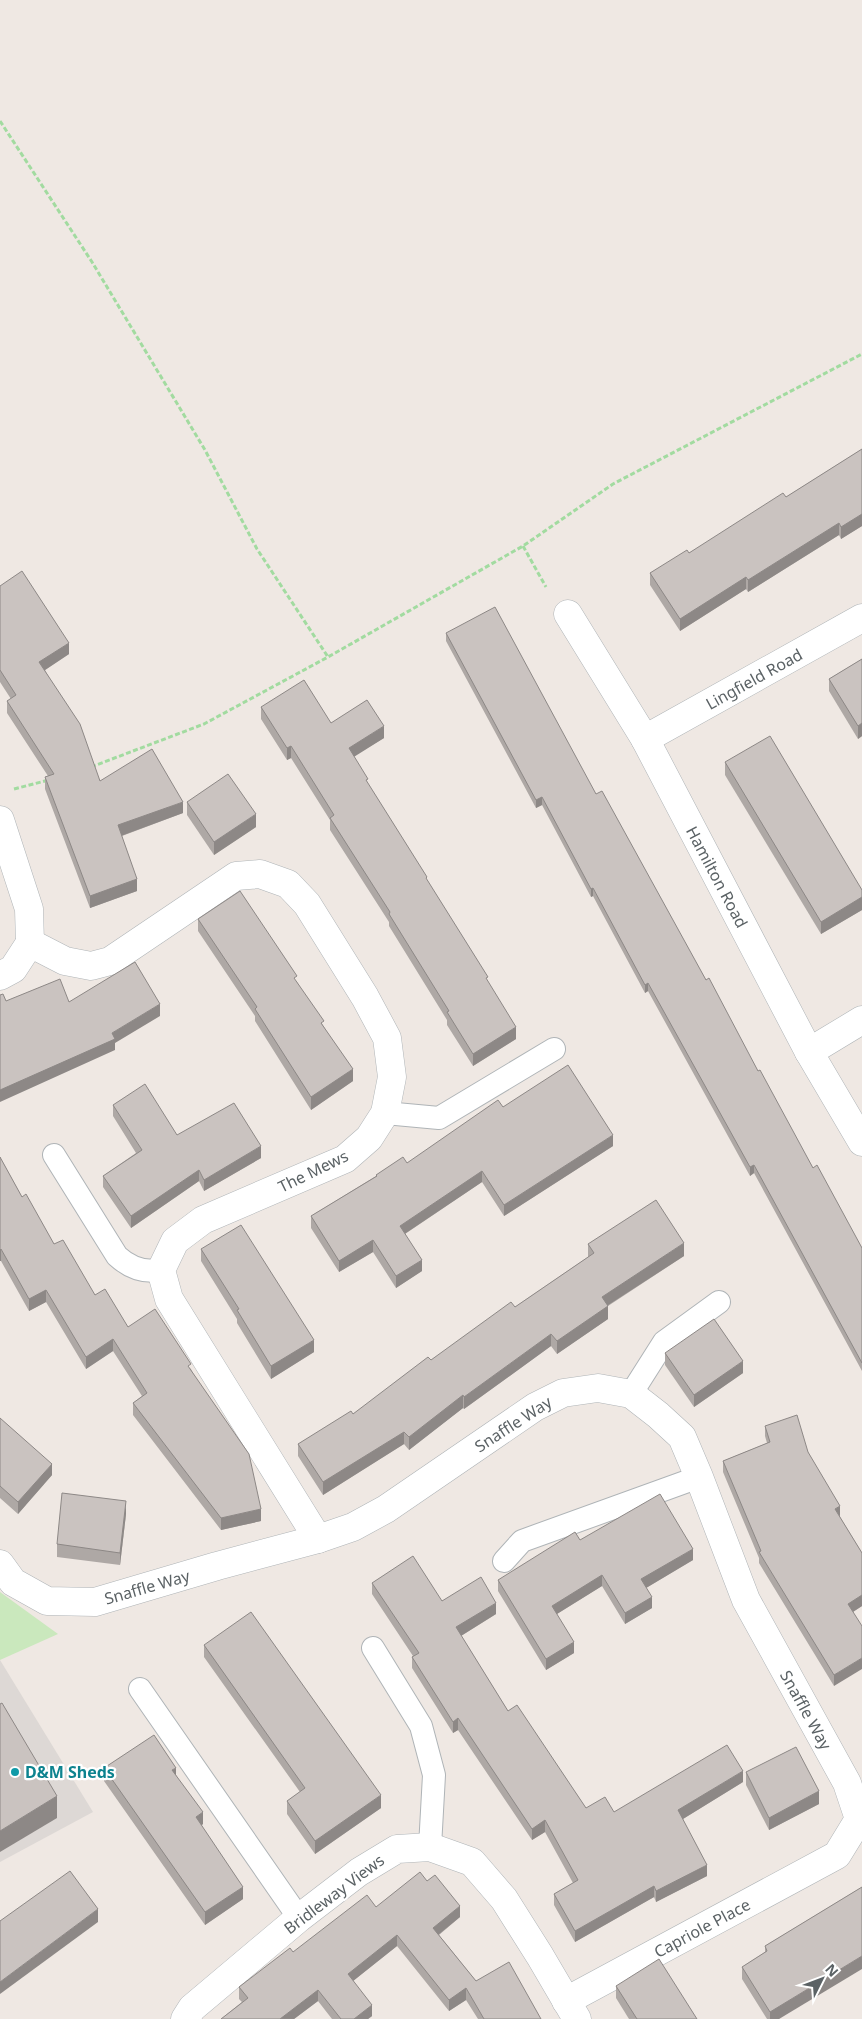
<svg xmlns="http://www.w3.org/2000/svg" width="862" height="2019" viewBox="0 0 862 2019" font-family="'Noto Sans',sans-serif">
  <rect width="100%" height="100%" fill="#efe8e3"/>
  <polygon fill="#ddd8d5" points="0,1660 93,1812 0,1862"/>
  <polygon fill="#cae8bd" points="0,1592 58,1634 0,1660"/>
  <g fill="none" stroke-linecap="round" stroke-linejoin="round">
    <defs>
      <g id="lane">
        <polyline points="385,1113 439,1118 554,1049"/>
        <path d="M54,1155L117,1256C129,1267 144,1273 161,1270"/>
        <polyline points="631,1394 664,1342 719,1302"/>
        <polyline points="504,1561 522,1541 699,1477"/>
        <polyline points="373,1648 421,1726 434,1775 430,1847"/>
        <polyline points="140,1689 299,1918"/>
      </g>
      <g id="street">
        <polyline points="568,614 645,739 809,1052 862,1142"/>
        <polyline points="645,739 862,618"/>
        <polyline points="0,820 29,909 30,943"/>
        <polyline points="0,976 13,969 30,943 65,961 91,966 110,961 236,876 260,874 288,884 307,904 365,997 387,1038 392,1077 385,1113 369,1138 345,1159 203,1220 175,1241 161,1270 169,1299 318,1539"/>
        <polyline points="809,1052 862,1020"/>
        <polyline points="0,1564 13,1582 47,1601 95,1602 217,1566 318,1539 353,1527 386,1509 535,1407 563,1393 598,1388 631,1394 658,1415 682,1437 699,1477 746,1600 847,1783 859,1819 837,1855 566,2001"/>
        <polyline points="185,2019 192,2008 299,1918 359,1872 397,1849 430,1847 472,1862 504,1899 540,1956 577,2019"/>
      </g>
    </defs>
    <use href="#lane" stroke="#afb4b7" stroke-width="24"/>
    <use href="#street" stroke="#afb4b7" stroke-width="29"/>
    <g stroke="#a2dba0" stroke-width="3" stroke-dasharray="5 2.5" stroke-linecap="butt">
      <polyline points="0,121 92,262 205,450 257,549 328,657"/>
      <polyline points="523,546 546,587"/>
      <polyline points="91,767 204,724 328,657 523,546 613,484 862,354"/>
      <polyline points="14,789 49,780"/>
    </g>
    <use href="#lane" stroke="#fff" stroke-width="22"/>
    <use href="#street" stroke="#fff" stroke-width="28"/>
  </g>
  <g fill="#aea8a5">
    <polygon points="862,449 862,526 841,539 839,535 748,592 746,589 680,631 650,585 650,573 689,553 786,497"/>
    <polygon points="0,586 69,654 45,670 100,781 183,813 122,836 137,891 90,908 45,789 45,777 48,776 7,713 7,701 11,699 0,682"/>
    <polygon points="446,633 596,794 706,980 758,1071 813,1168 862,1248 862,1371 754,1173 750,1176 648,991 645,993 593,896 591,897 542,805 536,808 446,641"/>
    <polygon points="862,659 862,736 858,739 829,691 829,679"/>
    <polygon points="261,707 331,723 384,738 354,756 368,784 488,983 516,1039 473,1066 447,1025 447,1020 389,926 389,922 330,830 330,820 291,758 287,760 261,719"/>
    <polygon points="725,762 862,890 862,910 821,934 725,775"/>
    <polygon points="187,802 256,827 214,855 187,815"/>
    <polygon points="198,919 297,982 324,1027 353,1081 311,1110 255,1021 255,1016 198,931"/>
    <polygon points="113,1105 177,1135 261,1158 204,1191 199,1181 131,1228 103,1187 103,1176 136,1153 113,1116"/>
    <polygon points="503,1107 613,1146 504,1216 482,1182 405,1234 422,1271 396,1288 373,1252 339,1272 311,1228 311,1216 376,1176 376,1175 407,1163"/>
    <polygon points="0,1157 22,1197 54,1244 95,1295 128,1327 191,1369 261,1521 221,1530 133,1415 133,1403 142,1396 113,1351 86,1369 46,1302 29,1311 1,1261 0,1261"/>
    <polygon points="588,1244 684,1256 608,1306 608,1319 557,1354 551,1346 464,1409 463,1408 409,1450 404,1444 323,1495 298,1456 298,1444 353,1414 431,1360 515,1307 588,1257"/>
    <polygon points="201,1249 314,1352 271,1379 237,1323 237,1319 201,1261"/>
    <polygon points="665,1353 743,1373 694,1407 665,1365"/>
    <polygon points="0,1418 52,1475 18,1514 0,1498"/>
    <polygon points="765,1426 808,1452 840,1517 862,1553 862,1606 853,1612 834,1686 759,1563 759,1558 723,1472 723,1461 767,1443 765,1436"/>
    <polygon points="126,1514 120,1565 57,1557 57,1544"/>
    <polygon points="580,1540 693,1560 646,1588 652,1608 625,1624 602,1586 557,1614 574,1653 546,1670 498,1591 498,1580"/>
    <polygon points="372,1583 496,1614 461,1636 508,1711 586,1808 614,1812 743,1782 683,1819 707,1876 656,1902 654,1897 575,1942 554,1905 554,1894 573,1883 545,1832 532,1840 458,1730 453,1733 412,1668 412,1657 413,1656 372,1594"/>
    <polygon points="204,1645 381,1808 315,1854 287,1814 287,1801 300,1792 204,1657"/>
    <polygon points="104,1768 176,1775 203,1824 201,1825 243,1899 205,1925 104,1781"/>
    <polygon points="746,1772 819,1804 769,1830 746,1785"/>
    <polygon points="427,1881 460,1917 439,1935 476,1981 541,2019 478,2019 466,2000 449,2011 397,1946 353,1981 372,2016 368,2019 332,2019 318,2001 294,2019 221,2019 242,2002 239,1999 239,1987 293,1952"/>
    <polygon points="862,1887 779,2019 767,2019 742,1979 742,1967 765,1952 765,1946"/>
    <polygon points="616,1986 697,2019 629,2019 616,1998"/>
  </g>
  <g fill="#8d8886">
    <polygon points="862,514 862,526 841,539 841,527"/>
    <polygon points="839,523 839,535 748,592 748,580"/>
    <polygon points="746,577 746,589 680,631 680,619"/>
    <polygon points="69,643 69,654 39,674 39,662"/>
    <polygon points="862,723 862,736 858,739 858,726"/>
    <polygon points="384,726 384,738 349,760 349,748"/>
    <polygon points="291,746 291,758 287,760 287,748"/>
    <polygon points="542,797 542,805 536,808 536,800"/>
    <polygon points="183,802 183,813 118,837 118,825"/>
    <polygon points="256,814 256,827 214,855 214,842"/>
    <polygon points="137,879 137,891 90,908 90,896"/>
    <polygon points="593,888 593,896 591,897 591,889"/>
    <polygon points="862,897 862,910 821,934 821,922"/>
    <polygon points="648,983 648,991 645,993 645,985"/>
    <polygon points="160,1004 160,1016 115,1043 115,1050 0,1102 0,1090 112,1033"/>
    <polygon points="516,1027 516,1039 473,1066 473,1054"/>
    <polygon points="353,1069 353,1081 311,1110 311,1097"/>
    <polygon points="613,1135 613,1146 504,1216 504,1205"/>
    <polygon points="261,1146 261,1158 204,1191 204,1180"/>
    <polygon points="754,1165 754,1173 750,1176 750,1167"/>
    <polygon points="199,1170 199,1181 131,1228 131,1216"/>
    <polygon points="482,1171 482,1182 400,1237 400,1226"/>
    <polygon points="373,1240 373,1252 339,1272 339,1261"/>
    <polygon points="684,1243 684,1256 602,1309 602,1297"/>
    <polygon points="1,1249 1,1261 0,1261 0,1250"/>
    <polygon points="422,1260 422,1271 396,1288 396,1276"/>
    <polygon points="46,1290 46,1302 29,1311 29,1299"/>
    <polygon points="608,1306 608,1319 557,1354 557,1341"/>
    <polygon points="551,1334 551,1346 464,1409 464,1397"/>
    <polygon points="113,1339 113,1351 86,1369 86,1357"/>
    <polygon points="314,1340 314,1352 271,1379 271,1366"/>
    <polygon points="743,1361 743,1373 694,1407 694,1395"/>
    <polygon points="463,1395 463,1408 409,1450 409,1437"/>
    <polygon points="404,1432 404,1444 323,1495 323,1482"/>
    <polygon points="52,1464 52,1475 18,1514 18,1502"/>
    <polygon points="126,1501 126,1514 120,1565 120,1553"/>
    <polygon points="840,1506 840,1517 835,1509"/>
    <polygon points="261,1509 261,1521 221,1530 221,1518"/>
    <polygon points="693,1549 693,1560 641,1591 641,1579"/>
    <polygon points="602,1575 602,1586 552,1617 552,1606"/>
    <polygon points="862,1595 862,1606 848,1615 848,1604"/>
    <polygon points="652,1597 652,1608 625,1624 625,1613"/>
    <polygon points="496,1603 496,1614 456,1639 456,1627"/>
    <polygon points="574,1642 574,1653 546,1670 546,1659"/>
    <polygon points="862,1658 862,1669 834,1686 834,1675"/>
    <polygon points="458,1718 458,1730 453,1733 453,1722"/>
    <polygon points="176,1768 176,1780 172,1770"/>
    <polygon points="743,1771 743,1782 678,1822 678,1810"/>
    <polygon points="819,1791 819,1804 769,1830 769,1818"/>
    <polygon points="381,1795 381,1808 315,1854 315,1841"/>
    <polygon points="57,1796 57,1818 0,1852 0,1831"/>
    <polygon points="203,1812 203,1824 196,1830 196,1817"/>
    <polygon points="545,1820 545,1832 532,1840 532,1829"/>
    <polygon points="707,1865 707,1876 656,1902 656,1891"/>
    <polygon points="654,1886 654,1897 575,1942 575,1931"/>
    <polygon points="243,1887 243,1899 205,1925 205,1912"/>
    <polygon points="460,1906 460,1917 433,1939 433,1928"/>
    <polygon points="98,1909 98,1922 0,1994 0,1982"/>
    <polygon points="397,1935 397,1946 348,1985 348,1974"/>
    <polygon points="862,1956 862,1969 779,2019 770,2019 770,2012"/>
    <polygon points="466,1988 466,2000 449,2011 449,2000"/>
    <polygon points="318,1990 318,2001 294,2019 280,2019"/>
    <polygon points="372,2005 372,2016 368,2019 354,2019"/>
  </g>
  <g fill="#cac3c0" stroke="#8d8886">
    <polygon points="862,449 862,514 841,527 839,523 748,580 746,577 680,619 650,573 687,550 689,553 783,493 786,497"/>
    <polygon points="22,571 69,643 39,662 80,724 100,781 152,749 183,802 118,825 137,879 90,896 45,777 54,774 7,701 16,695 0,670 0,586"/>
    <polygon points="495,607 596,794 602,791 706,980 709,978 758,1071 760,1070 813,1168 817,1165 862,1248 862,1363 754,1165 750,1167 648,983 645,985 593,888 591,889 542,797 536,800 446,633"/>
    <polygon points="862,659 862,723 858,726 829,679"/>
    <polygon points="304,680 331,723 367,700 384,726 349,748 368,779 366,780 427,877 426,878 488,977 486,978 516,1027 473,1054 447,1012 449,1011 389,914 390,912 330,818 334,815 291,746 287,748 261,707"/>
    <polygon points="770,736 862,890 862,897 821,922 725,762"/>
    <polygon points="228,774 256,814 214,842 187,802"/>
    <polygon points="240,891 297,976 294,978 324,1021 321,1023 353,1069 311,1097 255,1009 257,1007 198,919"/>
    <polygon points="135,962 160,1004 112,1033 115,1039 0,1090 0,995 3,994 6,1001 60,979 69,1002"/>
    <polygon points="568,1065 613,1135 504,1205 482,1171 400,1226 422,1260 396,1276 373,1240 339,1261 311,1216 377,1176 376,1175 403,1157 407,1163 498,1100 503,1107"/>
    <polygon points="145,1084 177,1135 234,1103 261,1146 204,1180 199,1170 131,1216 103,1176 142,1150 113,1105"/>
    <polygon points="0,1157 22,1197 26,1194 54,1244 63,1240 95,1295 105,1289 128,1327 155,1309 191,1364 188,1366 249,1454 261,1509 221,1518 133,1403 147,1393 113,1339 86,1357 46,1290 29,1299 1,1249 0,1250"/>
    <polygon points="656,1200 684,1243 602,1297 608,1306 557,1341 551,1334 464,1397 463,1395 409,1437 404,1432 323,1482 298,1444 351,1411 353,1414 428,1357 431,1360 511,1302 515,1307 594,1253 588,1244"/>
    <polygon points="241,1225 314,1340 271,1366 237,1310 239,1309 201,1249"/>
    <polygon points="714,1319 743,1361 694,1395 665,1353"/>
    <polygon points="797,1415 808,1452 840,1506 835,1509 862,1553 862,1595 848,1604 862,1626 862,1658 834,1675 759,1552 761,1551 723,1461 770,1442 765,1426"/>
    <polygon points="0,1418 52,1464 18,1502 0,1486"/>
    <polygon points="62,1493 126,1501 120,1553 57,1544"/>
    <polygon points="660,1494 693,1549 641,1579 652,1597 625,1613 602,1575 552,1606 574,1642 546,1659 498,1580 575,1532 580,1540"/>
    <polygon points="413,1556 442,1601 481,1577 496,1603 456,1627 508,1711 517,1705 586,1808 605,1797 614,1812 727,1745 743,1771 678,1810 707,1865 656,1891 654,1886 575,1931 554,1894 578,1880 545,1820 532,1829 458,1718 453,1722 412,1657 419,1653 372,1583"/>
    <polygon points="251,1612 381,1795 315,1841 287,1801 305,1788 204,1645"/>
    <polygon points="2,1703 57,1796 0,1831 0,1704"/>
    <polygon points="154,1735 176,1768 172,1770 203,1812 196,1817 243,1887 205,1912 104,1768"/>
    <polygon points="796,1747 819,1791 769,1818 746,1772"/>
    <polygon points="70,1871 98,1909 0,1982 0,1921"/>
    <polygon points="420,1872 427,1881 435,1875 460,1906 433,1928 476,1981 509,1962 541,2019 484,2019 466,1988 449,2000 397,1935 348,1974 372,2005 354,2019 341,2019 318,1990 280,2019 221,2019 248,1998 239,1987 290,1948 293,1952 367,1895 376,1907"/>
    <polygon points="862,1887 862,1956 770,2012 742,1967 767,1951 765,1946"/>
    <polygon points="659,1959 697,2019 637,2019 616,1986"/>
  </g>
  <circle fill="#0f9aa8" stroke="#fff" stroke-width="2" cx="15" cy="1772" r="5"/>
  <g text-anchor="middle" stroke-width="4.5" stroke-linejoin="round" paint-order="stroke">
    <g font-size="16" fill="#5b6265" stroke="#fff">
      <text transform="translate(754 679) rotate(-29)" y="6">Lingfield Road</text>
      <text transform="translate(717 877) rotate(62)" y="6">Hamilton Road</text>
      <text transform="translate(313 1171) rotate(-26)" y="6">The Mews</text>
      <text transform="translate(513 1424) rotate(-33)" y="6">Snaffle Way</text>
      <text transform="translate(147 1587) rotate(-16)" y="6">Snaffle Way</text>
      <text transform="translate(806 1710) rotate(61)" y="6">Snaffle Way</text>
      <text transform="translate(334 1894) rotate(-37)" y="6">Bridleway Views</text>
      <text transform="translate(702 1928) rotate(-28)" y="6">Capriole Place</text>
    </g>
    <g font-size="16" font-weight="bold" fill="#0d838f" stroke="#fff" text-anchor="start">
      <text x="25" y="1778">D&amp;M Sheds</text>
    </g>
  </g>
  <g transform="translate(822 1979) rotate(48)" stroke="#ffffff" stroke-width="4" paint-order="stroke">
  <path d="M0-4L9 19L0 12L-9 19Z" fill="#5b6265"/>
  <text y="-8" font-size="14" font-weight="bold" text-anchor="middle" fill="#5b6265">N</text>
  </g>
</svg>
